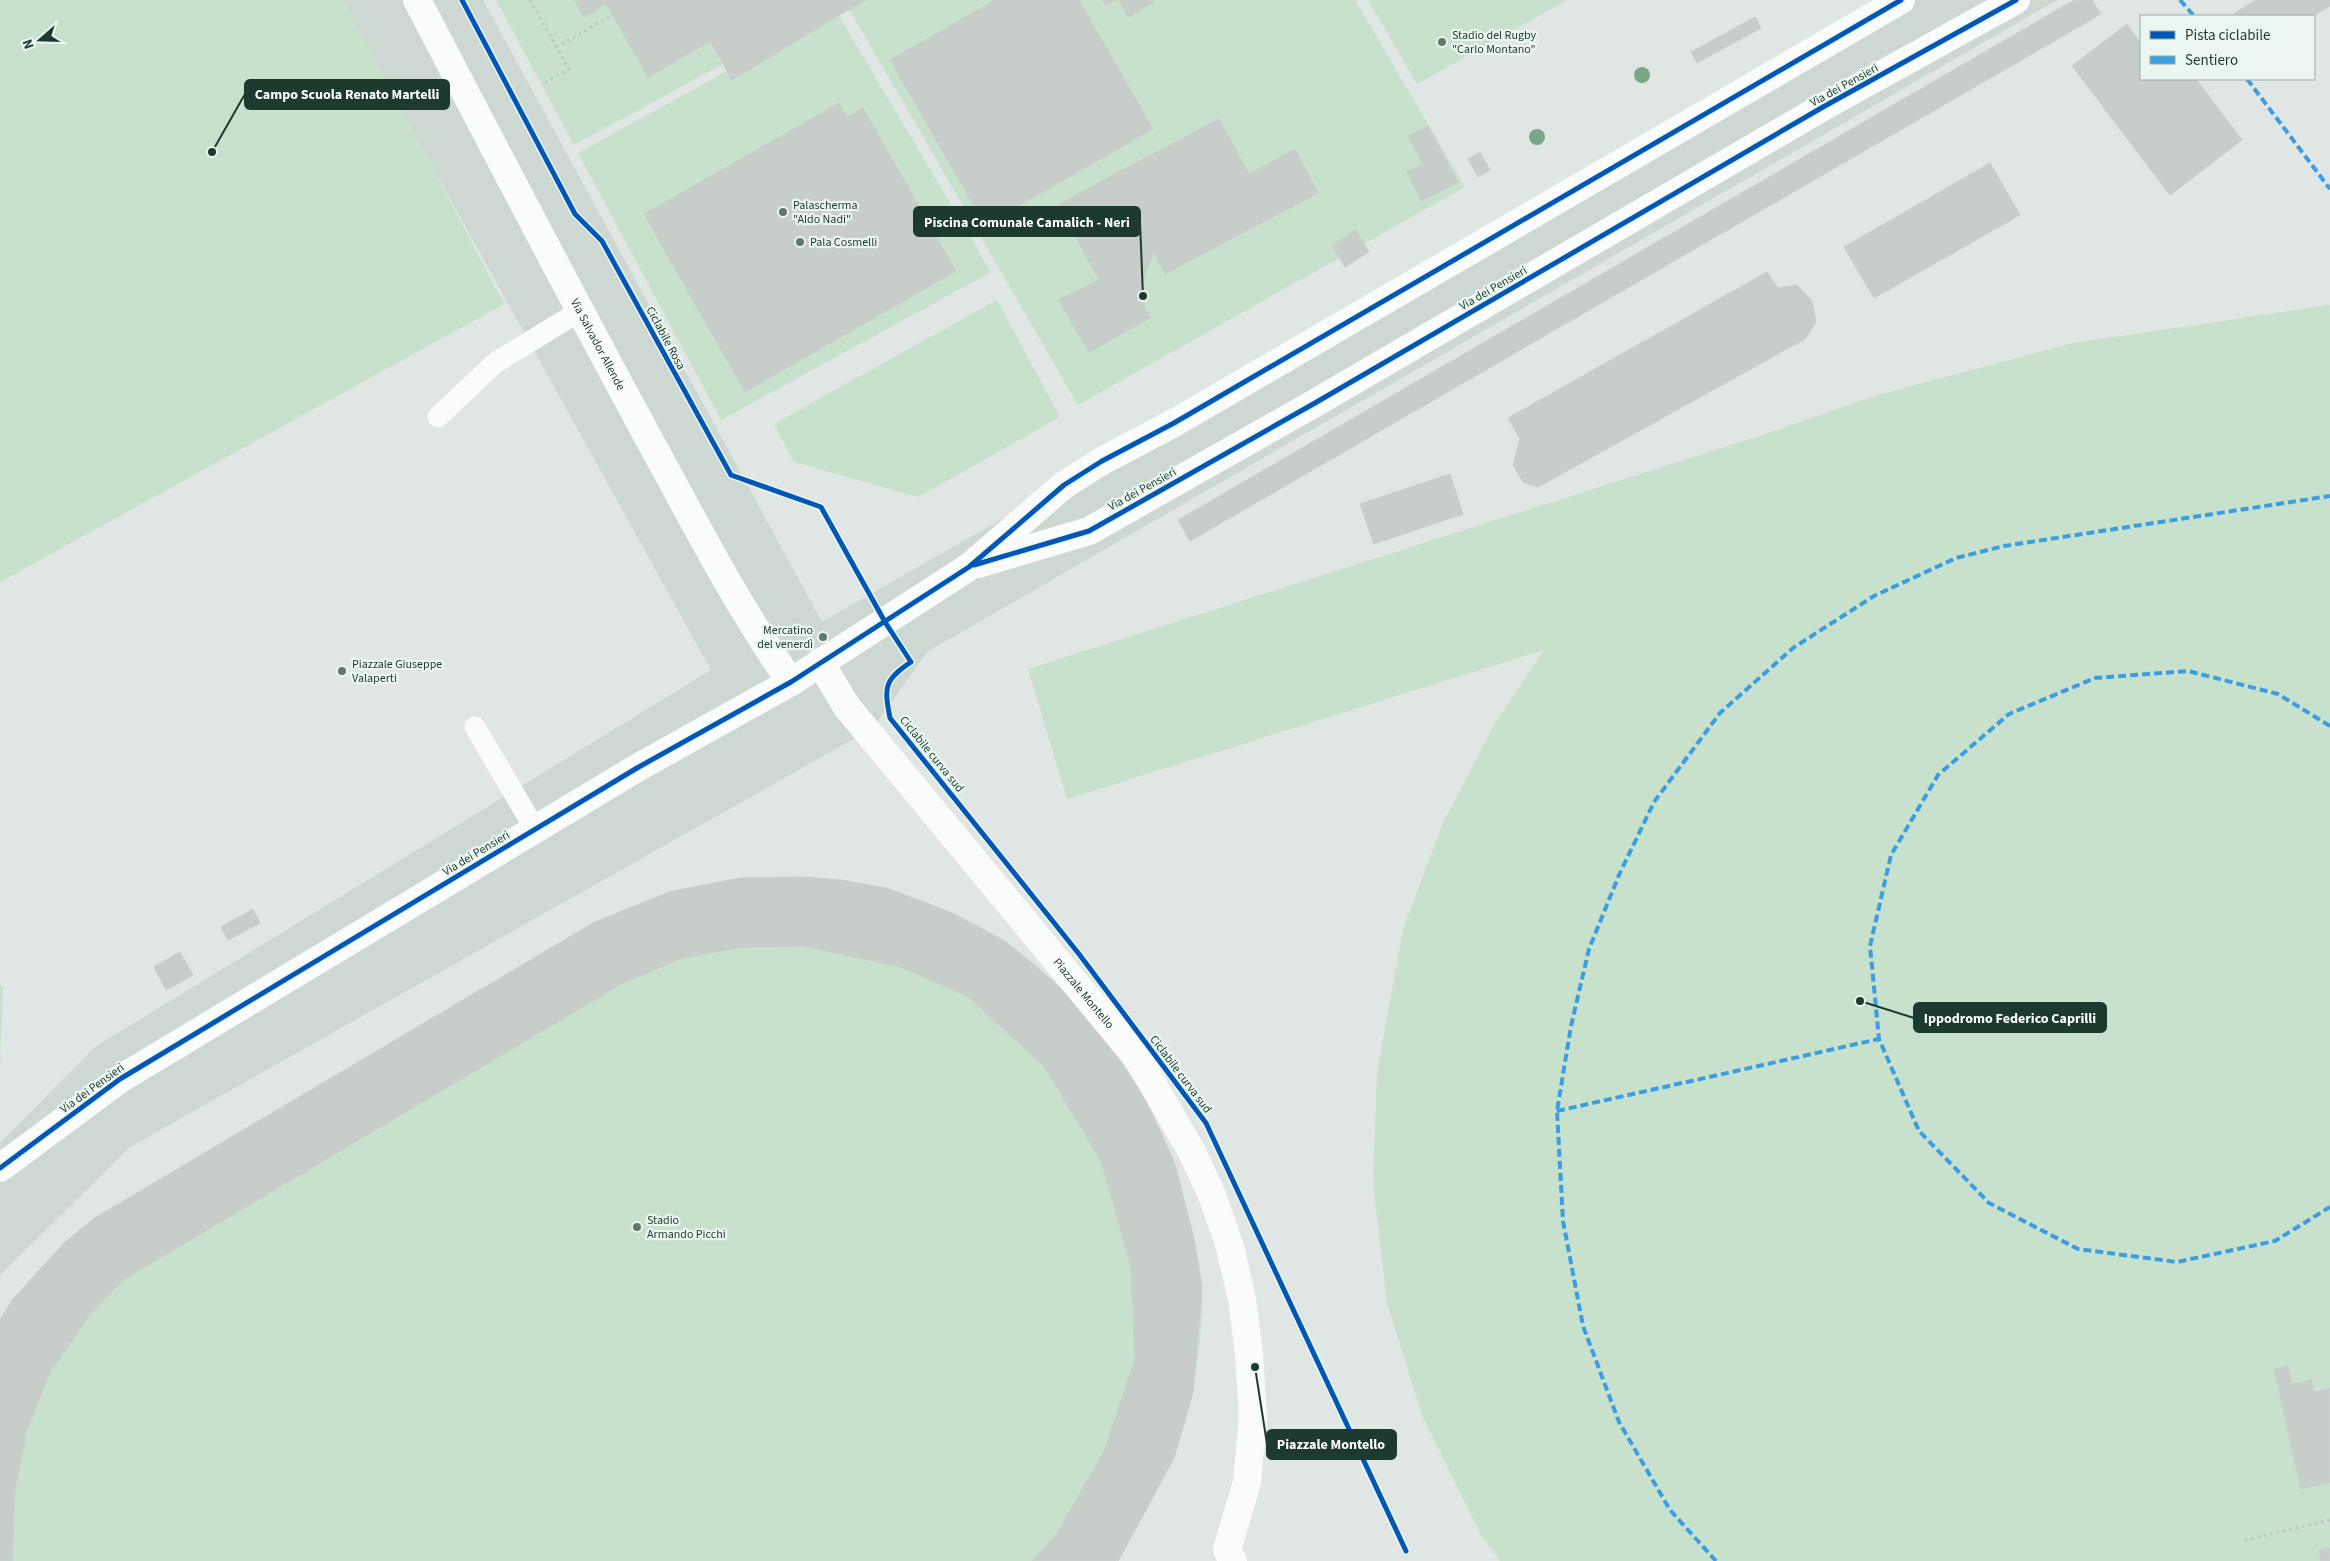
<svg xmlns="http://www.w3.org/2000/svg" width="2330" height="1561" viewBox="0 0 2330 1561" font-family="'Source Sans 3',sans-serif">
  <rect width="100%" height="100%" fill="#e0e6e3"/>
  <polygon fill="#cdd8d2" points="340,0 483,0 822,622 1910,0 2057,0 927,652 873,728 130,1147 0,1275 0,1143 95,1047 711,670"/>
  <g fill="#c7e1cc">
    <polygon points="0,0 344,0 504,304 0,582"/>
    <polygon points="496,0 841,0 574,145"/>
    <polygon points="844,0 1355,0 1465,187 1078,405"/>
    <polygon points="1368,0 1567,0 1417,84"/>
    <polygon points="836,11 991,272 721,420 578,153"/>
    <polygon points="997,300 1060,417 918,497 794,462 774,424"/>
    <polygon points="2330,305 2330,1561 1500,1561 1480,1533 1422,1415 1387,1303 1373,1184 1377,1072 1403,930 1442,825 1494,725 1544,650 1067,799 1028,669 1750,439 1878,395 2073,343"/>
    <path d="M740,878C789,877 839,875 887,889C926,900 974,920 1008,943C1083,997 1141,1077 1175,1163C1181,1180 1184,1199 1188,1216C1194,1239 1201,1264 1202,1288C1204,1316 1198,1364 1193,1391C1181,1453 1149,1507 1118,1561H0V1320C25,1281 58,1249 93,1219L593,923L669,892Z"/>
    <polygon points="0,984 3,989 0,1064"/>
  </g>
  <g fill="#c7ceca" stroke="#c8cfcc">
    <polygon points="574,0 687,0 711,41 648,77 606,4 584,17"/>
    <polygon points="687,0 816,0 828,22 732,80"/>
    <polygon points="816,0 866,0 828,22"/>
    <polygon points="995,0 1079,0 1153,129 985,225 890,60"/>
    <polygon points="1102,0 1116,0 1106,6"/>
    <polygon points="1119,0 1152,0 1154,2 1128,17"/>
    <polygon points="2074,0 2092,0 2101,14 1190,541 1178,520"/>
    <polygon points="2256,0 2330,0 2330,6 2313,16 2230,16"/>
    <polygon points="1755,17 1761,28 1697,63 1691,52"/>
    <polygon points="2127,24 2141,44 2141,79 2196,79 2242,140 2170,195 2072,66"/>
    <polygon points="839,103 847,117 863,108 956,271 745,392 644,214"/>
    <polygon points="1219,119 1249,174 1295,149 1318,193 1165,274 1113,175"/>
    <polygon points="1428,126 1458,182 1438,193 1408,136"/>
    <polygon points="1480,152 1490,170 1478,177 1468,159"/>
    <polygon points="1990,163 2020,215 1874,298 1844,247"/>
    <polygon points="1423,164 1438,193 1421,201 1407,172"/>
    <polygon points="1113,175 1153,252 1139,294 1150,318 1089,352 1058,300 1099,280 1058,205"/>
    <polygon points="1356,230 1369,252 1345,267 1332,245"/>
    <polygon points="1767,272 1778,288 1797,285 1812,301 1816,322 1805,339 1538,487 1523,482 1513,465 1520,439 1508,418"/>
    <polygon points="1450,474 1463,514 1374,544 1360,504"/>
    <polygon points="740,878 804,877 840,880 886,888 954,914 1007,943 1055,983 1095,1024 1145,1098 1175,1165 1193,1235 1202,1288 1193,1392 1174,1458 1118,1561 1032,1561 1057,1533 1104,1451 1135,1359 1131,1267 1102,1163 1044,1066 967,996 901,967 803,946 742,947 683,958 623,983 123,1280 89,1316 50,1372 27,1430 15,1488 12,1561 0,1561 0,1320 13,1299 64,1243 93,1219 593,923 669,892"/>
    <polygon points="253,909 260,923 228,940 221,927"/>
    <polygon points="180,952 193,975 166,990 154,967"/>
    <polygon points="2288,1366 2292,1384 2311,1380 2314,1392 2330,1388 2330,1482 2301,1489 2274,1369"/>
    <polygon points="2330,1548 2330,1561 2321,1561 2319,1550"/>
  </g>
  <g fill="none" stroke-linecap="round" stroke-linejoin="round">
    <g stroke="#bdc7c4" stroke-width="3" stroke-dasharray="2.5 4" stroke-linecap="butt">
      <polyline points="530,0 569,69 542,84"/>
      <polyline points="556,47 613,15"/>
      <polyline points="2245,1540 2330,1520"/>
    </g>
    <g stroke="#fafbfb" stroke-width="21">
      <polyline points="438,417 495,363 580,311"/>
      <polyline points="475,727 535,829"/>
    </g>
    <g stroke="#fafbfb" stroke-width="28">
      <path id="s1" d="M417,0C494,147 570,294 649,439C694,521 737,606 791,682"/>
      <polyline points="978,564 1089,531 1315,403 1823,107 2016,0"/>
      <path id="s2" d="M820,662L847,707L1138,1059L1192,1152L1212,1195L1230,1247L1242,1299L1249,1354L1253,1418L1247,1482L1227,1550L1233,1561"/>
      <polyline points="0,1168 120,1079 637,768 791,682 969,567 1064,485 1102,461 1174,423 1901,0"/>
    </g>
    <g stroke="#3c9ee1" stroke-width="4" stroke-dasharray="8 4" stroke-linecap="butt">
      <polyline points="2180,0 2194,16"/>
      <polyline points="2247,79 2330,189"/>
      <polyline points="2330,726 2278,694 2188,671 2095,678 2009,714 1938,775 1891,855 1870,946 1879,1039 1919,1131 1989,1203 2078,1249 2177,1262 2275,1241 2330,1207"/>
      <polyline points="1557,1111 1879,1039"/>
      <polyline points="1716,1561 1670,1510 1619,1422 1583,1326 1563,1221 1557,1111 1571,1026 1589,949 1619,875 1654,802 1720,713 1793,648 1874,596 1956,558 2004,546 2330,496"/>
    </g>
    <defs>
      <g id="cycleway">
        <path d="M462,0L575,214L602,241L731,475L821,507L885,622L911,662C884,680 884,687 890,718L1079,954L1206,1123L1406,1551"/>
        <polyline points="974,565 1089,531 1315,403 1823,107 2016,0"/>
        <polyline points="0,1168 120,1079 637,768 791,682 969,567 1064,485 1102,461 1174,423 1901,0"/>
      </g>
    </defs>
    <use href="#cycleway" stroke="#ecf6f0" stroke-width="8"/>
    <use href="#cycleway" stroke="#0057b8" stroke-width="5"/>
  </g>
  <g fill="#79a787">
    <circle cx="1642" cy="75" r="8"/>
    <circle cx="1537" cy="137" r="8"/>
  </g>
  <g fill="#61766e" stroke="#ecf6f0" stroke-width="2">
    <circle cx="1442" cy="42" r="5"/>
    <circle cx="783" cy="212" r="5"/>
    <circle cx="800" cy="242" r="5"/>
    <circle cx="823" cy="637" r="5"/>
    <circle cx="342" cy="671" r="5"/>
    <circle cx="637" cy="1227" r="5"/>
  </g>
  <g text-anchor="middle" stroke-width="4.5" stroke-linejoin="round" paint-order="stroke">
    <g font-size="12" fill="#1d3a2f" stroke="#ecf6f0" text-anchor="start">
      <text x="1452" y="39">Stadio del Rugby<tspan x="1452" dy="14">"Carlo Montano"</tspan></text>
      <text x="793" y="209">Palascherma<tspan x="793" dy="14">"Aldo Nadi"</tspan></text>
      <text x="810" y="246">Pala Cosmelli</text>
      <text x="813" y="634" text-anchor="end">Mercatino<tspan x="813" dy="14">del venerdì</tspan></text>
      <text x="352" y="668">Piazzale Giuseppe<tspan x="352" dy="14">Valaperti</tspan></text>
      <text x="647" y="1224">Stadio<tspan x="647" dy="14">Armando Picchi</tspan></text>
    </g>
    <g font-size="12" fill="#1d3a2f" stroke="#ecf6f0">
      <text transform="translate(1844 85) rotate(-29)" y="4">Via dei Pensieri</text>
      <text transform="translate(1493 288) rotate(-30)" y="4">Via dei Pensieri</text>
      <text transform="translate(666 338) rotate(62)" y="4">Ciclabile Rosa</text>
      <text dy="4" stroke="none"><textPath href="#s1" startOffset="389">Via Salvador Allende</textPath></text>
      <text transform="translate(1142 489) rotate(-29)" y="4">Via dei Pensieri</text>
      <text transform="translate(932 754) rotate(51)" y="4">Ciclabile curva sud</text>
      <text transform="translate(476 853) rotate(-31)" y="4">Via dei Pensieri</text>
      <text dy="4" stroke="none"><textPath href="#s2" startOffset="424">Piazzale Montello</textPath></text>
      <text transform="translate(1181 1074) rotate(53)" y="4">Ciclabile curva sud</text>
      <text transform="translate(92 1088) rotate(-36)" y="4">Via dei Pensieri</text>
    </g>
  </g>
  <path fill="none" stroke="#1d3a2f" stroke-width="2" d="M212 152L245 94M1143 296L1140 222M1860 1001L1914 1018M1255 1367L1267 1444"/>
  <g fill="#1d3a2f" stroke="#ecf6f0" stroke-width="2">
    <circle cx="212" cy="152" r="5"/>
    <circle cx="1143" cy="296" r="5"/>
    <circle cx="1860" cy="1001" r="5"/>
    <circle cx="1255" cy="1367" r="5"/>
  </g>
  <g fill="#1d3a2f" stroke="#1d3a2f" stroke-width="2">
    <rect x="245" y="80" width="204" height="29" rx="5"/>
    <rect x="914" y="207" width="226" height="29" rx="5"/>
    <rect x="1914" y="1003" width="192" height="29" rx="5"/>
    <rect x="1267" y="1430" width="129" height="29" rx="5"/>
  </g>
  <g font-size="14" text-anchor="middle" font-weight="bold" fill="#fff">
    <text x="347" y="99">Campo Scuola Renato Martelli</text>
    <text x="1027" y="227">Piscina Comunale Camalich - Neri</text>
    <text x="2010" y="1023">Ippodromo Federico Caprilli</text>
    <text x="1331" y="1449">Piazzale Montello</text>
  </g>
  <rect x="2140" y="15" width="175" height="65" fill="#ecf6f0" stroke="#99aba3"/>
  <rect x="2150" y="31" width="25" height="8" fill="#0057b8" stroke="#99aba3"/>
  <text x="2185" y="40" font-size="15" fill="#1d3a2f">Pista ciclabile</text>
  <rect x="2150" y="56" width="25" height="8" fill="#3c9ee1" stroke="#99aba3"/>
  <text x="2185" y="65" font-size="15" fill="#1d3a2f">Sentiero</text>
  <g transform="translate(40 40) rotate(250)" stroke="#ecf6f0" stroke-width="4" paint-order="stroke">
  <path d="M0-4L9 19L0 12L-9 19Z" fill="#1d3a2f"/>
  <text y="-8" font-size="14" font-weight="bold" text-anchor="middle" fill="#1d3a2f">N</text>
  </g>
</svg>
